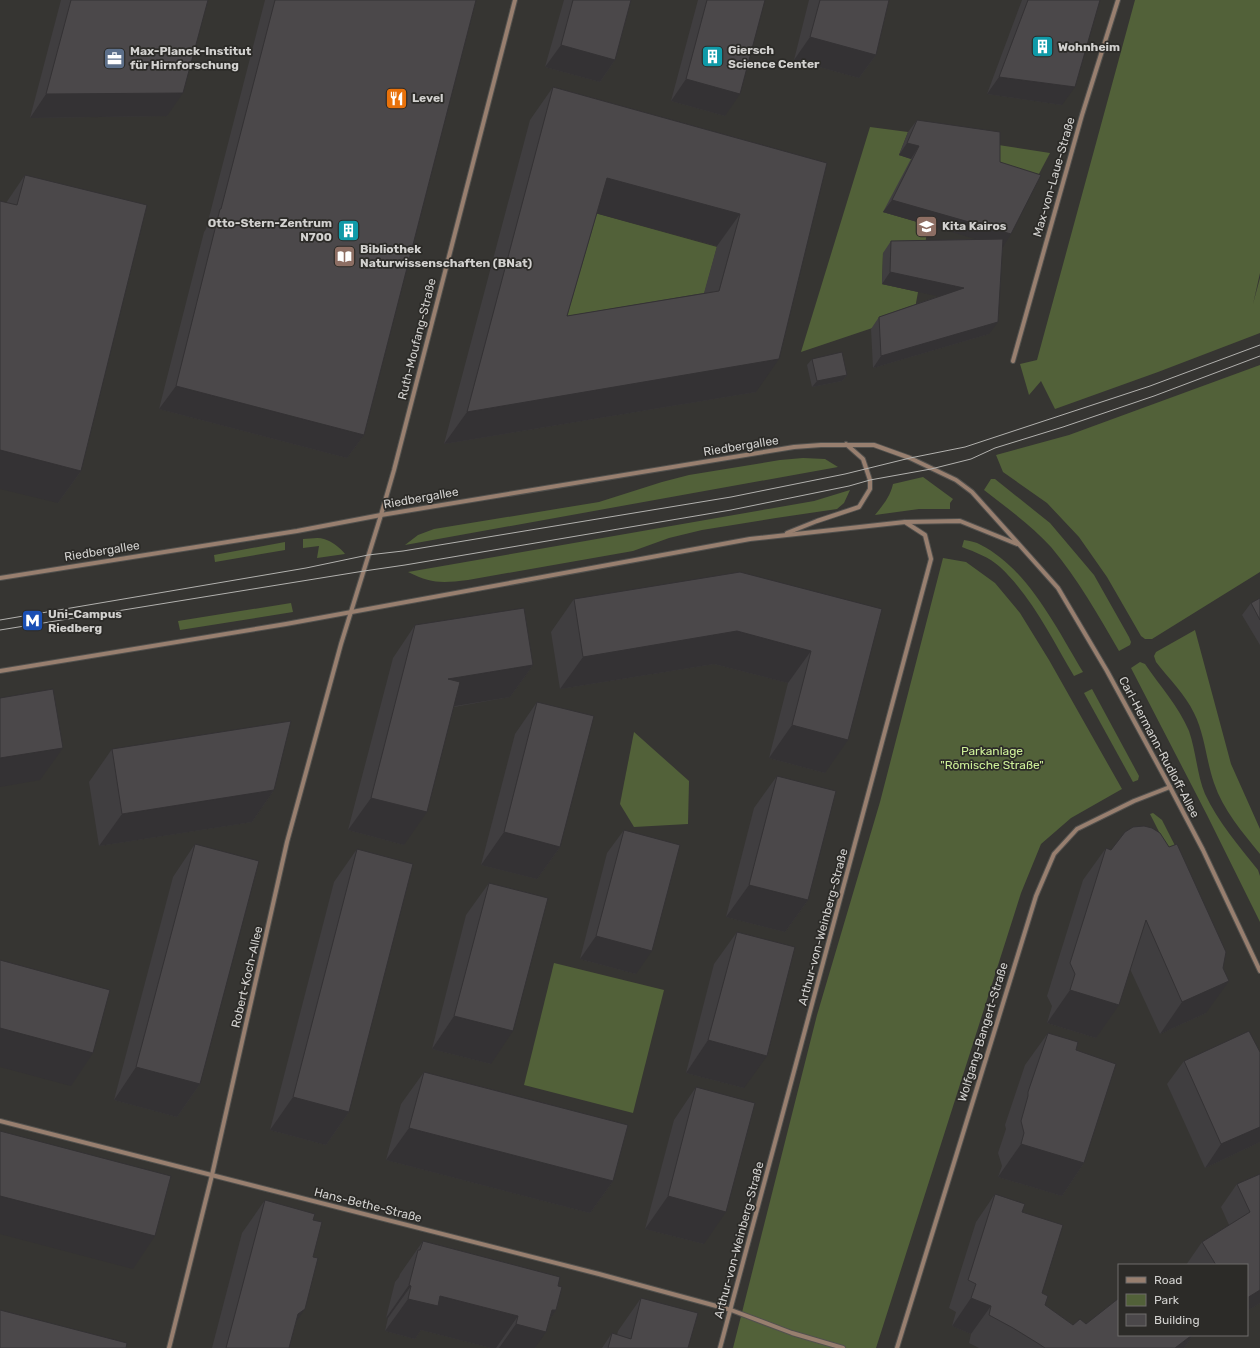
<svg xmlns="http://www.w3.org/2000/svg" width="1260" height="1348" viewBox="0 0 1260 1348" font-family="Rubik,sans-serif">
  <rect width="100%" height="100%" fill="#363532"/>
  <g fill="#526139">
    <polygon points="1135,0 1260,0 1260,273 1253,304 1260,278 1260,333 1158,372 1055,409 1041,381 1029,395 1020,364 1037,360"/>
    <polygon points="870,127 908,132 899,155 937,166 883,212 928,225 924,252 883,253 882,284 918,292 914,314 801,352"/>
    <polygon points="992,144 1050,153 1032,187 991,174"/>
    <polygon points="584,210 717,247 696,324 544,349"/>
    <polygon points="1260,365 1260,572 1152,639 1145,639 1141,636 1107,577 1079,537 1047,503 1003,472 996,455 1069,435"/>
    <polygon points="803,458 825,459 838,467 405,545 418,535 434,529 599,502 662,482 689,475 780,460"/>
    <path d="M923,477L953,499L950,503V509H919L875,515C883,505 890,497 893,484Z"/>
    <path d="M991,479H995L1050,523L1094,575L1129,637L1131,642L1130,645L1119,651C1098,615 1078,579 1051,547C1031,525 1007,508 984,490Z"/>
    <path d="M850,490L844,503L837,509L776,518L702,530L669,538L633,551L468,580C442,583 432,584 408,572L814,501Z"/>
    <path d="M303,539C310,539 318,537 324,539C331,541 341,548 345,554L317,558L319,546L303,548Z"/>
    <path d="M964,540C970,541 976,542 981,545C1028,569 1057,629 1083,672L1074,676C1052,639 1032,597 1000,567C989,557 975,552 962,547Z"/>
    <polygon points="285,542 285,550 215,562 214,555"/>
    <polygon points="943,558 966,562 995,583 1020,613 1049,660 1122,789 1071,818 1041,844 1021,893 876,1348 733,1348 817,1015 880,802"/>
    <polygon points="291,603 293,612 180,630 178,621"/>
    <path d="M1195,630L1231,764L1260,829V854C1243,833 1223,810 1214,783C1206,760 1205,735 1194,713C1185,694 1169,679 1156,662L1154,656L1156,652Z"/>
    <path d="M1140,662L1145,664C1160,686 1179,707 1189,731C1196,751 1197,775 1205,794C1218,822 1239,846 1258,870L1260,876V922L1207,815L1131,668Z"/>
    <polygon points="1092,689 1139,776 1138,780 1133,782 1084,693"/>
    <polygon points="634,732 689,781 688,824 634,827 620,804"/>
    <polygon points="1153,813 1162,820 1196,887 1189,891 1150,814"/>
    <polygon points="554,963 664,990 633,1113 524,1085"/>
  </g>
  <g fill="none" stroke-linecap="round" stroke-linejoin="round">
    <defs>
      <g id="street">
        <polyline points="1013,361 1082,115 1118,0"/>
        <polyline points="787,533 817,521 859,507 870,489 870,480 863,459 846,444"/>
        <polyline points="0,578 297,531 381,515 794,447 821,445 874,445 910,458 956,480 972,492 1058,588 1107,671 1170,787 1203,850 1260,971"/>
        <polyline points="0,671 286,624 750,539 905,522 960,521 1017,544"/>
        <polyline points="0,1121 599,1274 731,1310 792,1333 843,1348"/>
        <polyline points="169,1348 212,1175 287,842 341,644 381,515 394,470 515,0"/>
        <polyline points="720,1348 931,559 925,535 905,522"/>
        <polyline points="897,1348 1036,896 1054,854 1077,829 1134,801 1170,787"/>
      </g>
    </defs>
    <use href="#street" stroke="#52514e" stroke-width="6"/>
    <use href="#street" stroke="#987f6f" stroke-width="4"/>
    <g stroke="#b2b1ae" stroke-width="1">
      <polyline points="0,620 306,568 368,555 403,551 731,497 845,474 910,458 965,447 1150,386 1260,345"/>
      <polyline points="0,630 364,571 405,565 731,510 849,486 870,480 931,469 971,459 995,448 1063,427 1154,396 1260,356"/>
    </g>
  </g>
  <g fill="#403e40" fill-rule="evenodd">
    <polygon points="61,0 208,0 167,116 30,118"/>
    <polygon points="265,0 476,0 364,435 347,458 159,409 204,232 206,229"/>
    <polygon points="564,0 631,0 615,60 600,82 545,67"/>
    <polygon points="698,0 765,0 725,116 671,101"/>
    <polygon points="809,0 889,0 876,55 859,78 794,60"/>
    <polygon points="1022,0 1100,0 1062,105 987,94"/>
    <path d="M553,87L827,163L756,392L444,444L530,120ZM597,213L717,246L704,293L567,316Z"/>
    <polygon points="917,120 1000,162 1003,247 989,334 873,368 871,329 879,317 939,296 882,284 883,253 891,241 978,239 883,212 911,159 899,155 908,132"/>
    <polygon points="25,175 81,471 58,503 6,203"/>
    <polygon points="812,359 847,375 842,381 812,387 807,365"/>
    <polygon points="1260,598 1260,645 1242,615 1251,603"/>
    <polygon points="574,599 882,609 825,773 769,758 788,683 714,664 560,689 551,632"/>
    <polygon points="415,625 533,665 510,697 454,707 404,845 348,830 393,658"/>
    <polygon points="537,702 560,847 537,879 481,865 515,734"/>
    <polygon points="112,749 274,790 252,822 99,846 89,782"/>
    <polygon points="777,776 808,900 785,932 726,917 754,808"/>
    <polygon points="624,830 636,974 580,959 607,853"/>
    <polygon points="195,844 200,1084 177,1117 114,1100 173,877"/>
    <polygon points="1106,848 1111,850 1206,1013 1160,1034 1130,969 1096,1038 1047,1023 1052,1006 1047,996 1083,880"/>
    <polygon points="357,849 349,1112 326,1145 270,1130 334,882"/>
    <polygon points="489,883 491,1064 432,1049 466,915"/>
    <polygon points="737,932 744,1088 686,1073 714,964"/>
    <polygon points="1048,1033 1084,1163 1062,1196 998,1177 1002,1166 998,1153 1006,1129 1005,1125 1025,1065"/>
    <polygon points="1184,1061 1260,1142 1205,1168 1167,1084"/>
    <polygon points="424,1072 613,1181 590,1213 386,1160 401,1104"/>
    <polygon points="696,1087 704,1244 645,1229 674,1120"/>
    <polygon points="1260,1174 1260,1303 1247,1311 1247,1265 1186,1265 1202,1242 1229,1225 1221,1207 1237,1184"/>
    <polygon points="995,1194 1022,1212 1045,1305 1073,1325 1086,1324 1193,1335 1184,1348 979,1348 969,1343 971,1334 952,1326 956,1312 949,1308 976,1222"/>
    <polygon points="265,1200 313,1220 296,1322 289,1348 212,1348 242,1233"/>
    <polygon points="423,1241 558,1286 556,1310 549,1319 535,1348 491,1348 421,1330 415,1339 385,1331 388,1318 386,1318 395,1282 399,1277 400,1274"/>
    <polygon points="641,1298 688,1348 602,1348 612,1333 617,1335 618,1331"/>
  </g>
  <g fill="#343234">
    <polygon points="810,37 876,55 859,78 794,60"/>
    <polygon points="561,45 615,60 600,82 545,67"/>
    <polygon points="999,77 1075,87 1062,105 987,94"/>
    <polygon points="686,79 740,94 725,116 671,101"/>
    <polygon points="183,93 167,116 30,118 46,94"/>
    <polygon points="907,143 919,146 911,159 899,155"/>
    <polygon points="607,178 740,214 717,246 584,210"/>
    <polygon points="892,200 1011,234 1003,247 883,212"/>
    <polygon points="890,272 964,288 955,300 882,284"/>
    <polygon points="998,322 989,334 873,368 881,356"/>
    <polygon points="779,359 756,392 444,444 467,412"/>
    <polygon points="847,375 842,381 812,387 817,381"/>
    <polygon points="176,386 364,435 347,458 159,409"/>
    <polygon points="0,450 81,471 58,503 0,489"/>
    <polygon points="737,631 811,651 788,683 714,664 560,689 583,657"/>
    <polygon points="533,665 510,697 425,711 448,679"/>
    <polygon points="792,725 848,740 825,773 769,758"/>
    <polygon points="63,748 40,780 0,787 0,758"/>
    <polygon points="274,790 252,822 99,846 122,814"/>
    <polygon points="371,798 427,812 404,845 348,830"/>
    <polygon points="504,832 560,847 537,879 481,865"/>
    <polygon points="749,885 808,900 785,932 726,917"/>
    <polygon points="596,936 652,951 636,974 580,959"/>
    <polygon points="1229,981 1206,1013 1160,1034 1182,1002"/>
    <polygon points="1070,990 1119,1005 1096,1038 1047,1023"/>
    <polygon points="454,1016 513,1031 491,1064 432,1049"/>
    <polygon points="0,1028 93,1053 71,1086 0,1067"/>
    <polygon points="708,1040 767,1056 744,1088 686,1073"/>
    <polygon points="136,1067 200,1084 177,1117 114,1100"/>
    <polygon points="293,1097 349,1112 326,1145 270,1130"/>
    <polygon points="1260,1127 1260,1142 1205,1168 1221,1144"/>
    <polygon points="409,1128 613,1181 590,1213 386,1160"/>
    <polygon points="1021,1144 1084,1163 1062,1196 998,1177"/>
    <polygon points="0,1196 155,1236 133,1269 0,1234"/>
    <polygon points="668,1196 726,1212 704,1244 645,1229"/>
    <polygon points="409,1285 411,1286 388,1318 386,1318"/>
    <polygon points="1260,1290 1260,1303 1247,1311 1247,1298"/>
    <polygon points="440,1296 518,1316 496,1348 491,1348 421,1330 415,1339 385,1331 408,1299"/>
    <polygon points="971,1298 991,1306 971,1334 952,1326"/>
    <polygon points="305,1309 282,1342 298,1314"/>
    <polygon points="552,1310 556,1310 542,1330 546,1332 535,1348 499,1348 516,1324"/>
    <polygon points="1192,1335 1193,1335 1184,1348 1175,1348"/>
  </g>
  <g fill="#4b484a" stroke="#343234" fill-rule="evenodd">
    <polygon points="71,0 208,0 183,93 46,94"/>
    <polygon points="275,0 476,0 364,435 176,386 220,209 221,209"/>
    <polygon points="573,0 631,0 615,60 561,45"/>
    <polygon points="707,0 765,0 740,94 686,79"/>
    <polygon points="820,0 889,0 876,55 810,37"/>
    <polygon points="1028,0 1100,0 1075,87 999,77"/>
    <path d="M553,87L827,163L779,359L467,412ZM607,178L740,214L719,291L567,316Z"/>
    <polygon points="917,120 1000,132 1000,162 1041,175 1011,234 892,200 919,146 907,143"/>
    <polygon points="25,175 147,205 81,471 0,450 0,201 17,205"/>
    <polygon points="1003,239 998,322 881,356 879,317 964,288 890,272 891,241"/>
    <polygon points="842,352 847,375 817,381 812,359"/>
    <polygon points="740,572 882,609 848,740 792,725 811,651 737,631 583,657 574,599"/>
    <polygon points="1260,598 1260,620 1251,603"/>
    <polygon points="524,608 533,665 448,679 460,682 427,812 371,798 415,625"/>
    <polygon points="53,689 63,748 0,758 0,698"/>
    <polygon points="537,702 594,716 560,847 504,832"/>
    <polygon points="291,721 274,790 122,814 112,749"/>
    <polygon points="777,776 836,791 808,900 749,885"/>
    <polygon points="1144,826 1152,828 1160,833 1169,847 1177,844 1226,952 1223,968 1229,981 1182,1002 1146,920 1119,1005 1070,990 1075,974 1070,963 1106,848 1111,850 1125,832 1133,827"/>
    <polygon points="624,830 680,845 652,951 596,936"/>
    <polygon points="195,844 259,861 200,1084 136,1067"/>
    <polygon points="357,849 413,864 349,1112 293,1097"/>
    <polygon points="489,883 548,898 513,1031 454,1016"/>
    <polygon points="737,932 795,947 767,1056 708,1040"/>
    <polygon points="0,960 110,990 93,1053 0,1028"/>
    <polygon points="1249,1031 1260,1052 1260,1127 1221,1144 1184,1061"/>
    <polygon points="1048,1033 1078,1042 1076,1050 1116,1064 1084,1163 1021,1144 1024,1133 1021,1121 1028,1096 1028,1092"/>
    <polygon points="424,1072 628,1125 613,1181 409,1128"/>
    <polygon points="696,1087 755,1103 726,1212 668,1196"/>
    <polygon points="0,1131 171,1176 155,1236 0,1196"/>
    <polygon points="1260,1174 1260,1290 1247,1298 1247,1265 1216,1265 1202,1242 1250,1212 1237,1184"/>
    <polygon points="995,1194 1025,1204 1022,1212 1063,1225 1042,1293 1048,1296 1045,1305 1073,1325 1080,1319 1086,1324 1119,1298 1119,1335 1192,1335 1175,1348 1045,1348 1039,1344 1013,1328 989,1315 991,1306 971,1298 976,1284 968,1280"/>
    <polygon points="265,1200 315,1214 313,1220 322,1222 313,1257 318,1258 305,1309 298,1314 289,1348 226,1348"/>
    <polygon points="423,1241 560,1277 558,1286 562,1287 556,1310 552,1310 546,1332 516,1324 518,1316 440,1296 438,1306 408,1299 411,1286 409,1285 418,1250 420,1250"/>
    <polygon points="641,1298 698,1313 688,1348 608,1348 612,1333 631,1339"/>
    <polygon points="0,1310 127,1343 126,1348 0,1348"/>
  </g>
  <defs>
    <symbol id="building-square" viewBox="-11 -11 22 22"><rect x="-9" y="-9" width="18" height="18" rx="4" fill="#0f9aa8" stroke="#2c2b28"/><path d="M-4-6H4V6H1V3H-1V6H-4ZM-2.5-4.3h1.7v1.8h-1.7ZM.8-4.3h1.7v1.8H.8ZM-2.5-1h1.7V.8h-1.7ZM.8-1h1.7V.8H.8Z" fill="#fff"/></symbol>
    <symbol id="office-square" viewBox="-11 -11 22 22"><rect x="-9" y="-9" width="18" height="18" rx="4" fill="#5c6f8a" stroke="#2c2b28"/><path d="M-6-3h4V-5.5h4V-3h4V5H-6ZM-1-4.5V-3h2v-1.5ZM-6 0V1H6V0Z" fill="#fff"/></symbol>
    <symbol id="restaurant-square" viewBox="-11 -11 22 22"><rect x="-9" y="-9" width="18" height="18" rx="4" fill="#e8710a" stroke="#2c2b28"/><path d="M-5-6h1v4h1v-4h1v4h1v-4h1v5L-1.5 .5V6h-2V.5L-5-1ZM5-6V6H3V1.5H1.5Q1.5-4 5-6Z" fill="#fff"/></symbol>
    <symbol id="school-square" viewBox="-11 -11 22 22"><rect x="-9" y="-9" width="18" height="18" rx="4" fill="#8d6e63" stroke="#2c2b28"/><path d="M0-5L7-2L0 1L-7-2ZM-4 1L0 2.5L4 1V4Q0 6-4 4Z" fill="#fff"/></symbol>
    <symbol id="library-square" viewBox="-11 -11 22 22"><rect x="-9" y="-9" width="18" height="18" rx="4" fill="#8d6e63" stroke="#2c2b28"/><path d="M-6-4Q-3-5.5-.7-3.5V5Q-3 3-6 4ZM6-4Q3-5.5 .7-3.5V5Q3 3 6 4Z" fill="#fff"/></symbol>
    <symbol id="metro-square" viewBox="-11 -11 22 22"><rect x="-9" y="-9" width="18" height="18" rx="4" fill="#1a4fb4" stroke="#2c2b28"/><path d="M-5.5 5V-5H-3L0 0L3-5H5.5V5H3V-.5L0 4L-3-.5V5Z" fill="#fff"/></symbol>
  </defs>
  <g fill-rule="evenodd">
    <use href="#building-square" x="1030" y="34" width="25" height="25"/>
    <use href="#building-square" x="700" y="44" width="25" height="25"/>
    <use href="#office-square" x="102" y="46" width="25" height="25"/>
    <use href="#restaurant-square" x="384" y="86" width="25" height="25"/>
    <use href="#school-square" x="914" y="214" width="25" height="25"/>
    <use href="#building-square" x="336" y="218" width="25" height="25"/>
    <use href="#library-square" x="332" y="244" width="25" height="25"/>
    <use href="#metro-square" x="20" y="608" width="25" height="25"/>
  </g>
  <g text-anchor="middle" stroke-width="3.5" stroke-linejoin="round" paint-order="stroke">
    <g font-size="12" font-weight="bold" fill="#d2d1cf" stroke="#2c2b28" text-anchor="start">
      <text x="1058" y="51">Wohnheim</text>
      <text x="728" y="54">Giersch<tspan x="728" dy="14">Science Center</tspan></text>
      <text x="130" y="55">Max-Planck-Institut<tspan x="130" dy="14">für Hirnforschung</tspan></text>
      <text x="412" y="102">Level</text>
      <text x="332" y="227" text-anchor="end">Otto-Stern-Zentrum<tspan x="332" dy="14">N700</tspan></text>
      <text x="942" y="230">Kita Kairos</text>
      <text x="360" y="253">Bibliothek<tspan x="360" dy="14">Naturwissenschaften (BNat)</tspan></text>
      <text x="48" y="618">Uni-Campus<tspan x="48" dy="14">Riedberg</tspan></text>
    </g>
    <g font-size="12" fill="#d2d1cf" stroke="#2c2b28">
      <text transform="translate(1054 177) rotate(-74)" y="4">Max-von-Laue-Straße</text>
      <text transform="translate(417 339) rotate(-76)" y="4">Ruth-Moufang-Straße</text>
      <text transform="translate(741 446) rotate(-9)" y="4">Riedbergallee</text>
      <text transform="translate(421 498) rotate(-10)" y="4">Riedbergallee</text>
      <text transform="translate(102 551) rotate(-9)" y="4">Riedbergallee</text>
      <text transform="translate(1159 747) rotate(62)" y="4">Carl-Hermann-Rudloff-Allee</text>
      <text transform="translate(823 927) rotate(-75)" y="4">Arthur-von-Weinberg-Straße</text>
      <text transform="translate(247 977) rotate(-77)" y="4">Robert-Koch-Allee</text>
      <text transform="translate(983 1032) rotate(-73)" y="4">Wolfgang-Bangert-Straße</text>
      <text transform="translate(368 1205) rotate(14)" y="4">Hans-Bethe-Straße</text>
      <text transform="translate(739 1240) rotate(-75)" y="4">Arthur-von-Weinberg-Straße</text>
    </g>
    <g font-size="12" fill="#cef099" stroke="#2c2b28">
      <text x="992" y="755">Parkanlage<tspan x="992" dy="14">"Römische Straße"</tspan></text>
    </g>
  </g>
  <rect x="1118" y="1264" width="130" height="72" fill="#2c2b28" stroke="#6e6d6b"/>
  <rect x="1126" y="1277" width="20" height="6" fill="#987f6f" stroke="#6e6d6b"/>
  <text x="1154" y="1284" font-size="12" fill="#d2d1cf">Road</text>
  <rect x="1126" y="1294" width="20" height="12" fill="#526139" stroke="#6e6d6b"/>
  <text x="1154" y="1304" font-size="12" fill="#d2d1cf">Park</text>
  <rect x="1126" y="1314" width="20" height="12" fill="#4b484a" stroke="#6e6d6b"/>
  <text x="1154" y="1324" font-size="12" fill="#d2d1cf">Building</text>
</svg>
